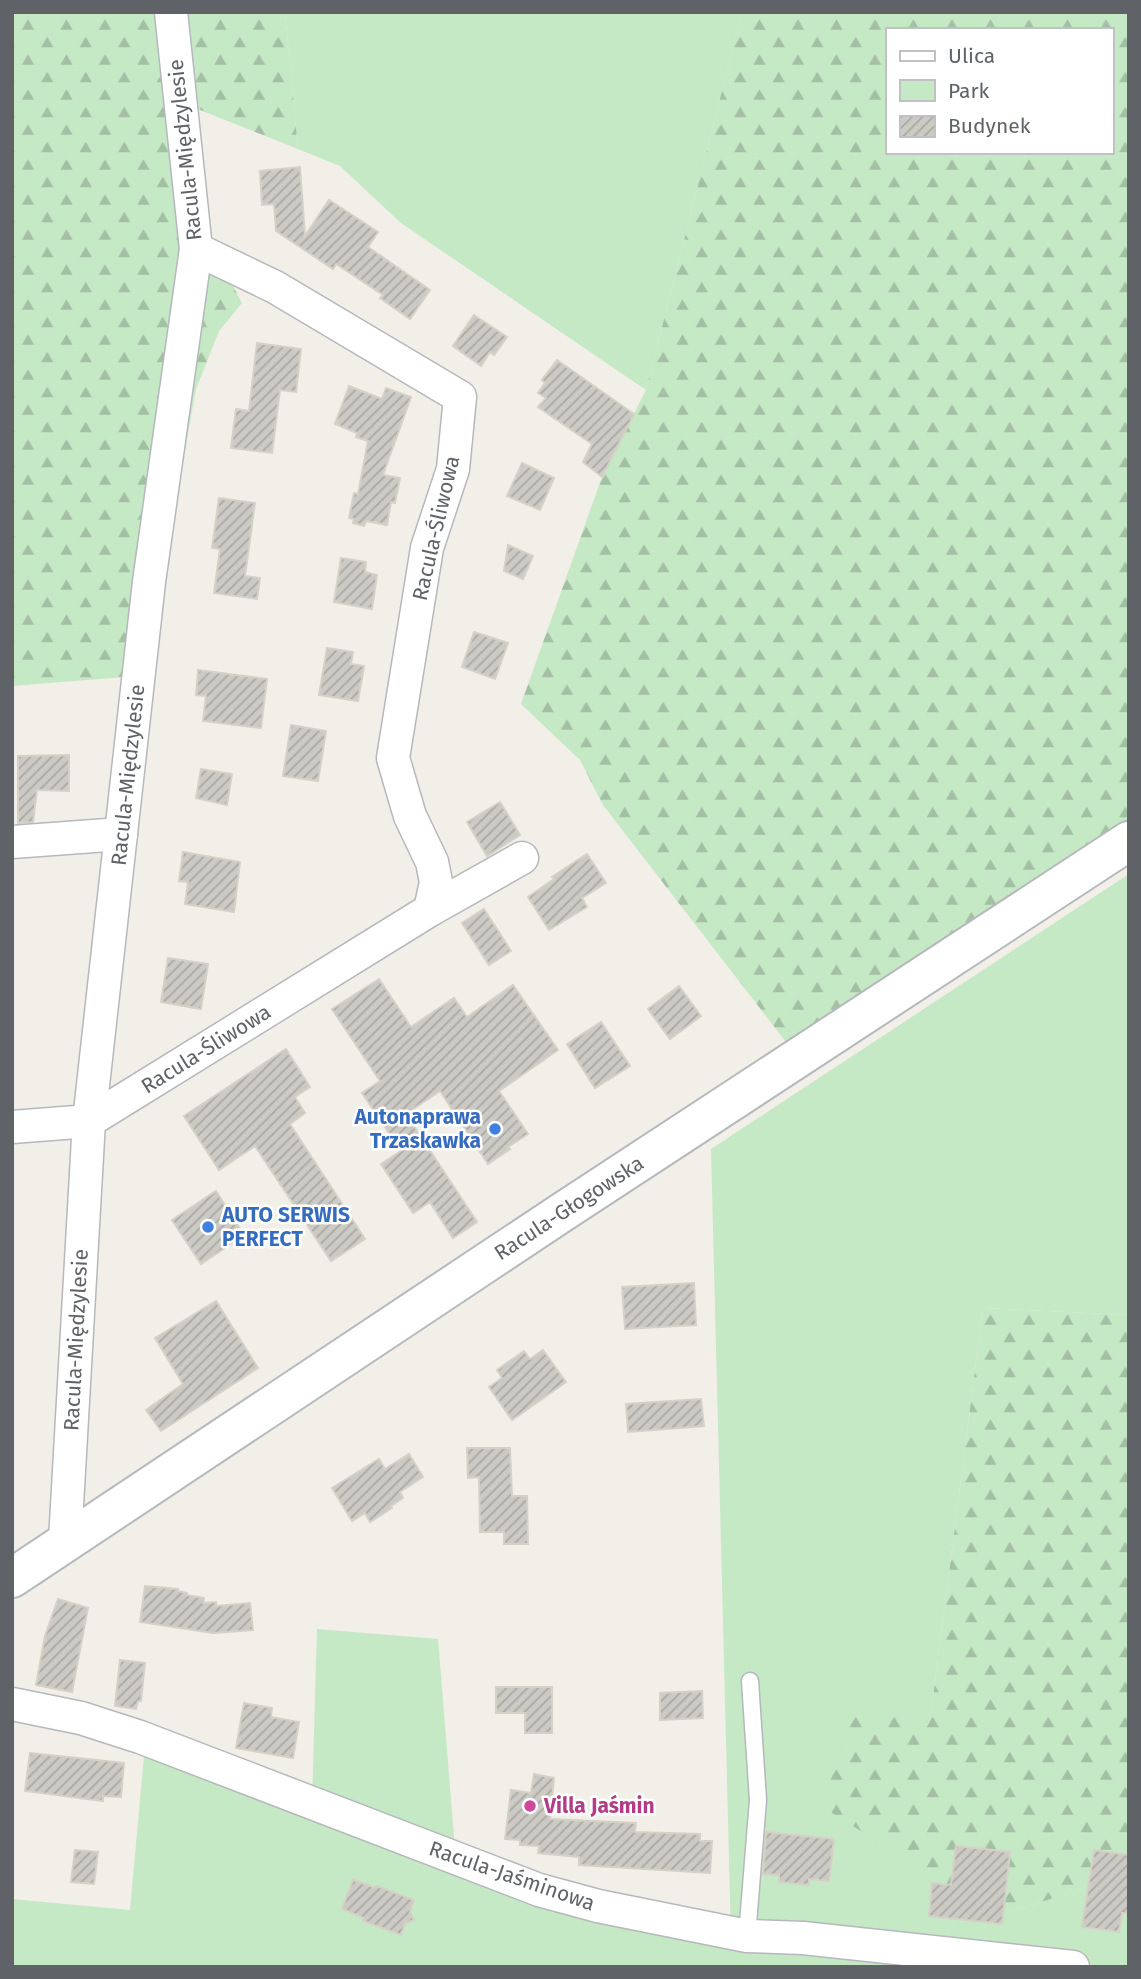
<svg xmlns="http://www.w3.org/2000/svg" width="1141" height="1979" viewBox="0 0 1141 1979" font-family="'Fira Sans',sans-serif">
  <defs>
    <pattern id="forest-firs" width="22" height="20" patternUnits="userSpaceOnUse" patternTransform="scale(1.75)"><rect width="22" height="20" fill="#c5e8c5"/><path d="M5 1l3.5 6h-7zM16 11l3.5 6h-7z" fill="#a3c0a4"/></pattern>
    <pattern id="building-hatch" width="6" height="6" patternUnits="userSpaceOnUse" patternTransform="scale(1.75)"><rect width="6" height="6" fill="#cccac5"/><path d="M-1 1l2-2M0 6l6-6M5 7l2-2" fill="none" stroke="#a9a8a4"/></pattern>
  </defs>
  <rect width="100%" height="100%" fill="#f1efe8"/>
  <g fill="#c5e8c5">
    <polygon points="285,12 742,12 646,390 401,223 340,166 298,149"/>
    <polygon points="1129,874 1129,1315 983,1308 931,1713 996,1916 1067,1894 1106,1879 1129,1854 1129,1967 12,1967 12,1899 130,1910 145,1745 312,1803 317,1629 438,1639 456,1861 731,1938 711,1149"/>
  </g>
  <g fill="url(#forest-firs)" fill-rule="evenodd">
    <polygon points="12,12 285,12 298,149 185,104 208,238 242,303 219,331 196,389 158,597 149,675 12,686"/>
    <path d="M742,12H1129V823L789,1046L603,805L580,760L521,704L602,477L646,390ZM887,30H1111V152H887Z"/>
    <polygon points="983,1308 1129,1315 1129,1854 1106,1879 1067,1894 996,1916 821,1806 853,1713 931,1713"/>
  </g>
  <g fill="url(#building-hatch)" stroke="#d6d1c6" stroke-width="2">
    <polygon points="300,167 305,236 329,200 378,232 368,247 430,290 410,319 380,298 383,295 336,264 333,269 276,231 274,204 262,205 260,171"/>
    <polygon points="474,315 507,337 494,355 490,352 481,366 453,346"/>
    <polygon points="257,343 301,349 296,392 280,390 272,453 231,448 236,409 249,411"/>
    <polygon points="557,360 634,414 602,477 583,462 592,444 538,407 546,398 538,393 545,383 542,380"/>
    <polygon points="349,386 382,399 386,388 411,397 383,475 400,478 395,503 391,502 387,525 366,521 364,526 353,523 354,519 349,518 354,493 358,494 368,441 356,437 357,433 335,424"/>
    <polygon points="522,463 554,478 540,510 507,496"/>
    <polygon points="219,498 255,503 245,576 260,578 257,599 214,593 220,549 212,548"/>
    <polygon points="508,545 533,556 523,579 504,571"/>
    <polygon points="341,558 366,562 365,572 377,575 372,609 334,602"/>
    <polygon points="474,632 508,643 495,679 462,667"/>
    <polygon points="327,648 353,652 351,664 364,666 358,701 319,695"/>
    <polygon points="198,670 267,679 261,728 203,721 206,696 196,695"/>
    <polygon points="291,725 326,731 318,781 283,776"/>
    <polygon points="69,755 69,791 37,790 33,822 18,823 18,756"/>
    <polygon points="201,769 232,774 227,805 196,798"/>
    <polygon points="500,802 520,835 487,856 467,822"/>
    <polygon points="183,852 240,862 234,912 185,904 188,882 179,881"/>
    <polygon points="587,854 606,883 582,898 587,907 549,930 528,897 554,879 552,877"/>
    <polygon points="484,909 511,951 489,965 462,923"/>
    <polygon points="168,958 208,964 201,1009 161,1002"/>
    <polygon points="379,979 411,1027 454,998 467,1017 513,985 558,1050 499,1091 528,1134 508,1147 510,1149 488,1164 440,1091 406,1114 477,1222 453,1238 430,1202 413,1213 381,1164 401,1151 362,1093 380,1081 332,1009"/>
    <polygon points="679,986 701,1016 670,1039 648,1009"/>
    <polygon points="601,1022 630,1066 595,1088 567,1044"/>
    <polygon points="286,1049 310,1087 295,1097 305,1113 290,1124 365,1239 331,1261 255,1146 219,1170 184,1116"/>
    <polygon points="216,1191 244,1235 201,1264 172,1220"/>
    <polygon points="694,1283 696,1325 625,1329 622,1287"/>
    <polygon points="216,1301 258,1368 161,1431 146,1410 183,1384 155,1338"/>
    <polygon points="543,1350 566,1382 512,1420 489,1387 502,1378 497,1370 511,1360 524,1351 530,1359"/>
    <polygon points="701,1399 704,1426 628,1432 626,1404"/>
    <polygon points="467,1448 510,1448 512,1496 527,1496 528,1544 504,1544 504,1532 480,1532 479,1477 468,1478"/>
    <polygon points="409,1454 423,1477 400,1492 403,1498 391,1506 392,1508 370,1522 365,1513 352,1521 332,1488 379,1459 385,1469"/>
    <polygon points="145,1586 178,1589 178,1591 187,1593 187,1595 204,1598 203,1603 216,1602 216,1606 250,1603 253,1630 213,1633 140,1622"/>
    <polygon points="58,1599 88,1608 72,1692 36,1685 45,1636"/>
    <polygon points="120,1660 145,1663 141,1701 138,1701 136,1709 115,1706"/>
    <polygon points="496,1687 552,1687 552,1733 525,1733 525,1713 496,1713"/>
    <polygon points="702,1691 703,1718 660,1720 660,1693"/>
    <polygon points="244,1703 272,1708 271,1717 299,1722 293,1758 236,1748"/>
    <polygon points="30,1753 124,1763 121,1797 103,1796 103,1801 25,1791"/>
    <polygon points="534,1774 554,1778 550,1819 636,1823 635,1832 700,1834 700,1841 712,1841 710,1873 579,1865 579,1857 538,1853 539,1846 520,1845 520,1840 505,1839 511,1790 531,1793"/>
    <polygon points="766,1832 834,1839 829,1881 809,1879 809,1885 779,1882 779,1875 763,1874"/>
    <polygon points="956,1846 1010,1852 1002,1924 929,1916 932,1883 951,1885"/>
    <polygon points="75,1850 98,1852 94,1884 71,1882"/>
    <polygon points="1094,1850 1129,1855 1129,1913 1122,1913 1119,1932 1082,1927"/>
    <polygon points="353,1880 376,1888 377,1886 414,1900 410,1912 414,1920 405,1923 401,1935 363,1921 364,1918 342,1909"/>
  </g>
  <g fill="none" stroke-linecap="round" stroke-linejoin="round">
    <defs>
      <polyline id="service" points="747,1936 758,1800 750,1681"/>
      <g id="minor">
        <polyline points="196,249 275,287 460,397 453,469 427,548 393,758 410,816 432,862 436,882 430,910"/>
        <polyline points="12,842 121,834"/>
        <polyline points="12,1127 89,1121 430,910 522,858"/>
        <polyline points="65,1541 89,1121 149,582 196,249 171,12"/>
        <polyline points="12,1704 81,1718 140,1737 539,1890 598,1906 747,1936 803,1938 1073,1967"/>
      </g>
      <polyline id="tertiary" points="12,1578 561,1213 1129,841"/>
    </defs>
    <use href="#service" stroke="#b5b8bc" stroke-width="19"/>
    <use href="#minor" stroke="#b5b8bc" stroke-width="35"/>
    <use href="#tertiary" stroke="#b5b8bc" stroke-width="42"/>
    <use href="#service" stroke="#fff" stroke-width="16"/>
    <use href="#minor" stroke="#fff" stroke-width="32"/>
    <use href="#tertiary" stroke="#fff" stroke-width="38"/>
  </g>
  <g fill="#3f7fe0" stroke="#fff" stroke-width="2.5">
    <circle cx="495" cy="1129" r="7"/>
    <circle cx="208" cy="1227" r="7"/>
  </g>
  <circle fill="#d1479c" stroke="#fff" stroke-width="2.5" cx="530" cy="1806" r="7"/>
  <g text-anchor="middle" stroke-width="5" stroke-linejoin="round" paint-order="stroke">
    <g font-size="21" fill="#5f6368" stroke="#fff">
      <text transform="translate(185 150) rotate(-96)" y="7">Racula-Międzylesie</text>
      <text transform="translate(436 528) rotate(-77)" y="7">Racula-Śliwowa</text>
      <text transform="translate(128 775) rotate(-84)" y="7">Racula-Międzylesie</text>
      <text transform="translate(206 1049) rotate(-32)" y="7">Racula-Śliwowa</text>
      <text transform="translate(569 1208) rotate(-33)" y="7">Racula-Głogowska</text>
      <text transform="translate(76 1340) rotate(-87)" y="7">Racula-Międzylesie</text>
      <text transform="translate(512 1876) rotate(19)" y="7">Racula-Jaśminowa</text>
    </g>
    <g font-size="21" font-weight="bold" fill="#366cbe" stroke="#fff" text-anchor="end">
      <text x="481" y="1124">Autonaprawa<tspan x="481" dy="24">Trzaskawka</tspan></text>
      <text x="222" y="1222" text-anchor="start">AUTO SERWIS<tspan x="222" dy="24">PERFECT</tspan></text>
    </g>
    <g font-size="21" font-weight="bold" fill="#b23c85" stroke="#fff" text-anchor="start">
      <text x="544" y="1813">Villa Jaśmin</text>
    </g>
  </g>
  <rect width="1141" height="1979" fill="none" stroke="#5f6368" stroke-width="28"/>
  <rect x="886" y="28" width="228" height="126" fill="#ffffff" stroke="#bfc1c3" stroke-width="2"/>
  <rect x="900" y="51" width="35" height="10" fill="#ffffff" stroke="#bfc1c3" stroke-width="2"/>
  <text x="948" y="63" font-size="21" fill="#5f6368">Ulica</text>
  <rect x="900" y="80" width="35" height="21" fill="#c5e8c5" stroke="#bfc1c3" stroke-width="2"/>
  <text x="948" y="98" font-size="21" fill="#5f6368">Park</text>
  <rect x="900" y="116" width="35" height="21" fill="url(#building-hatch)" stroke="#bfc1c3" stroke-width="2"/>
  <text x="948" y="133" font-size="21" fill="#5f6368">Budynek</text>
</svg>
